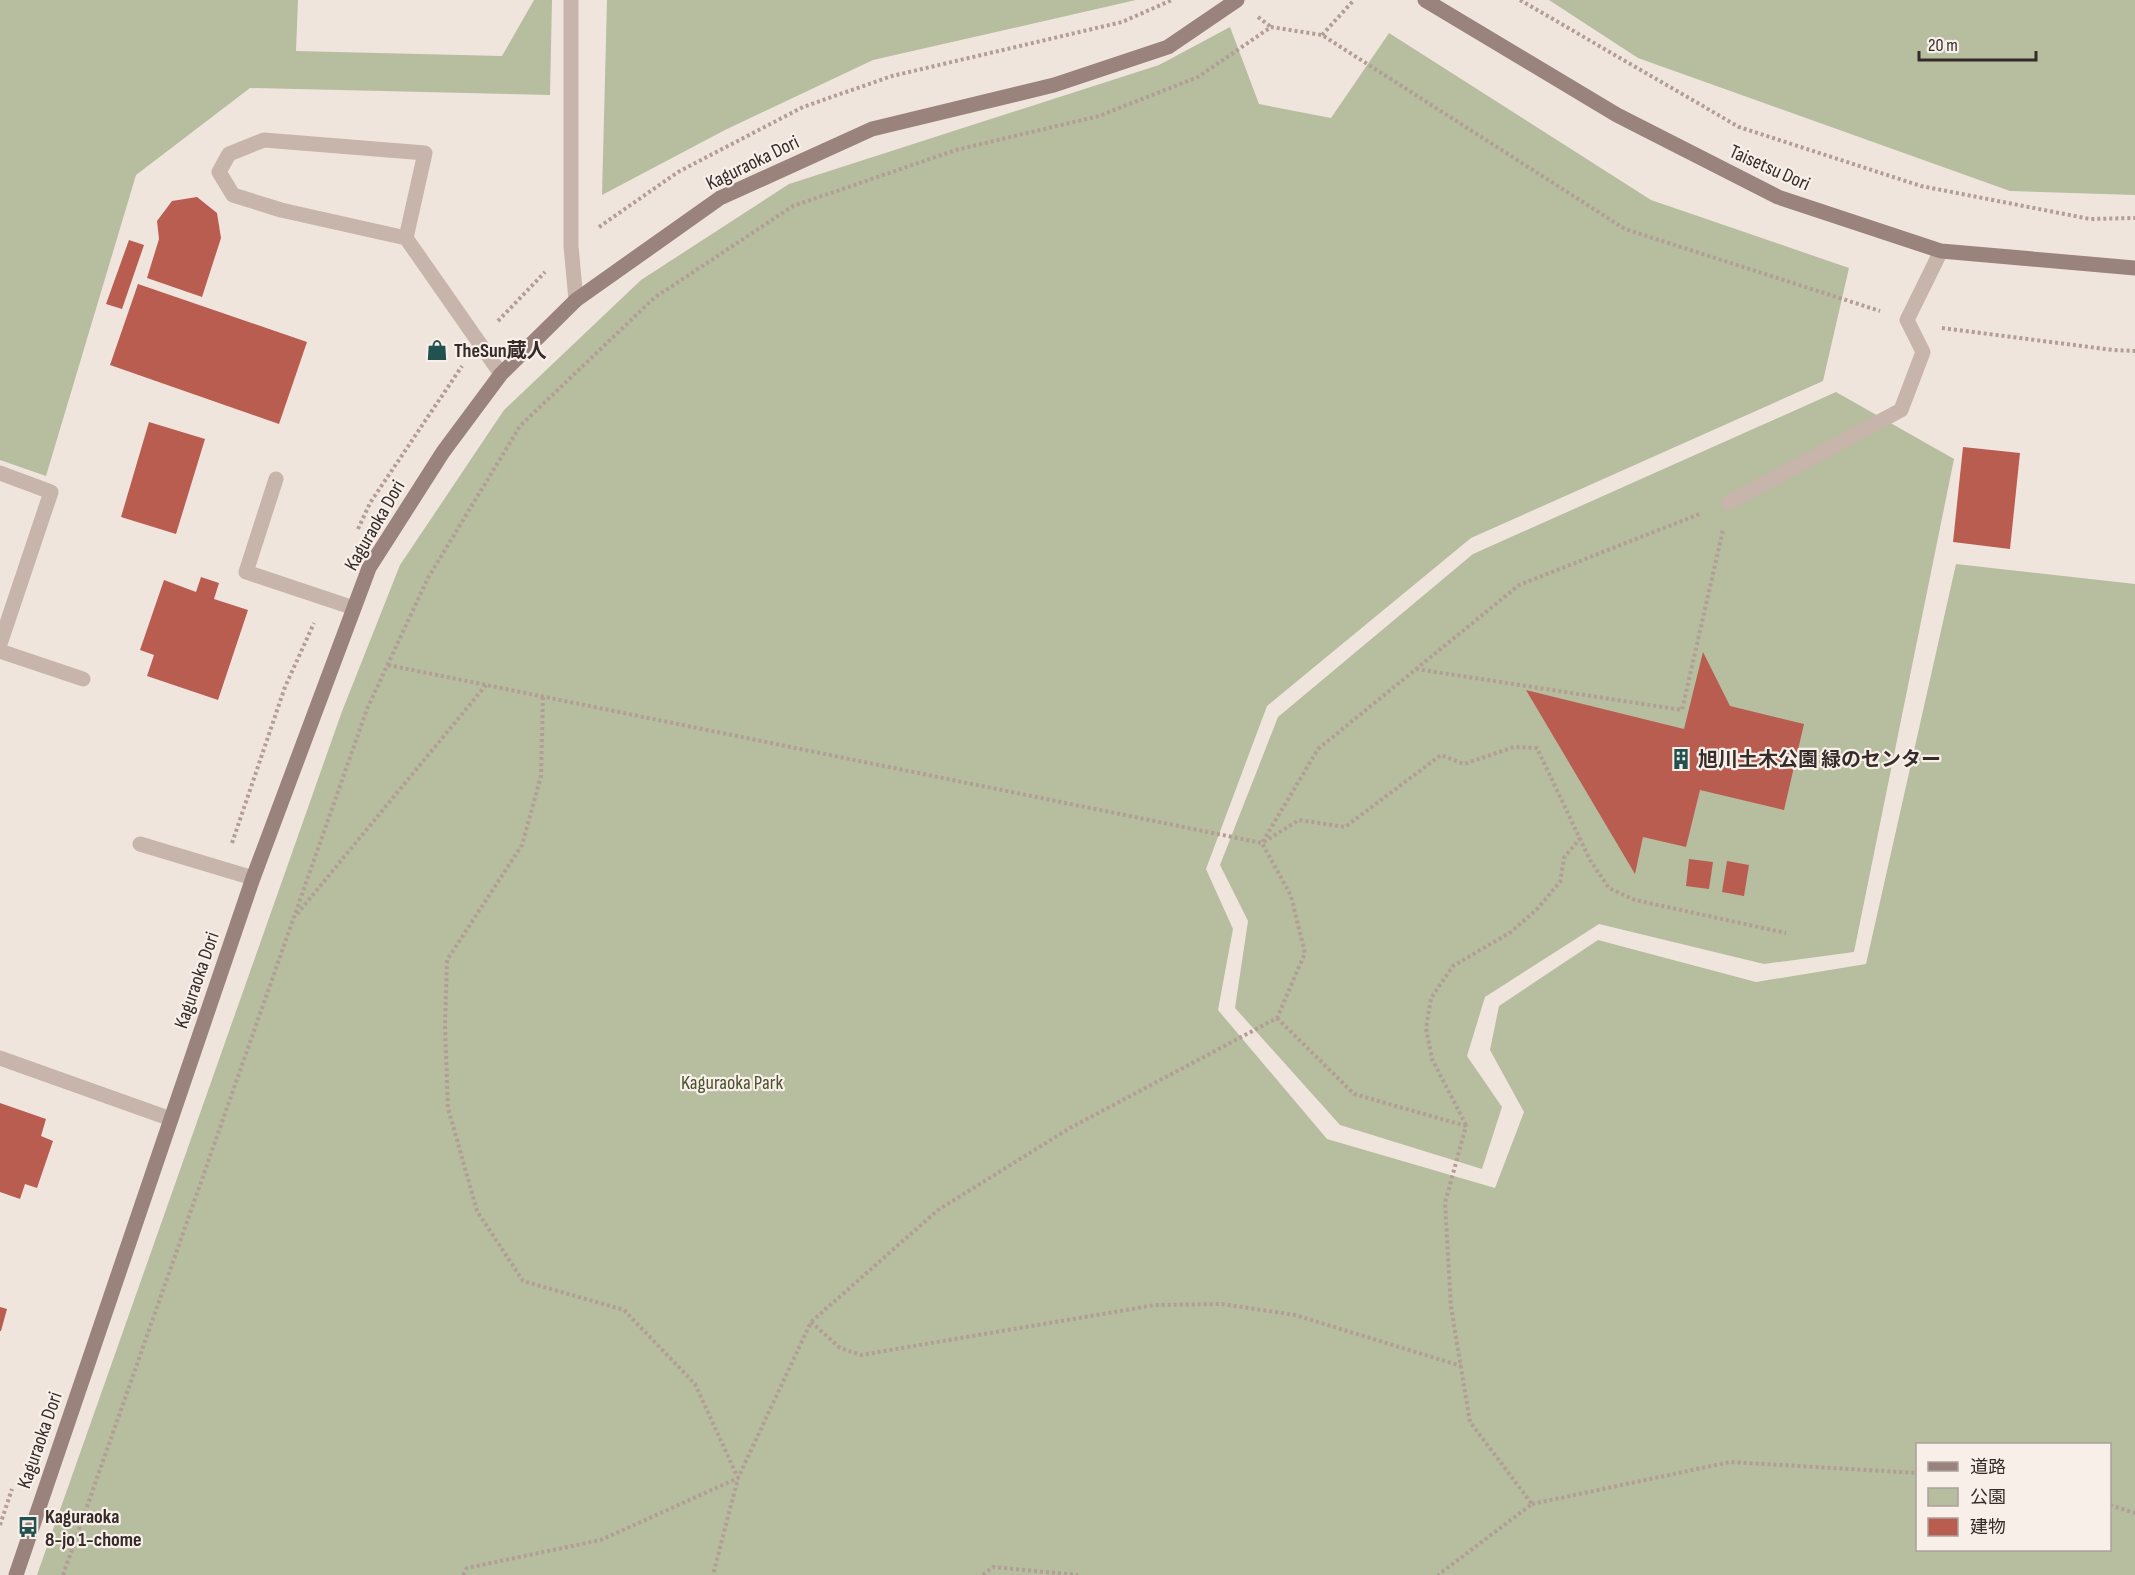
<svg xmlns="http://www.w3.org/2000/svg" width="2135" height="1575" viewBox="0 0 2135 1575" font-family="'Sofia Sans Condensed','Noto Sans JP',sans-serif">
  <rect width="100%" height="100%" fill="#f0e5dd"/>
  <g fill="#b7bd9f" fill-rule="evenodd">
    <polygon points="0,0 298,0 296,51 502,56 534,0 552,0 550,95 250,88 136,175 46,476 0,460"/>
    <polygon points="607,0 1136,0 873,60 725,130 602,195"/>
    <polygon points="1549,0 2135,0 2135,195 2010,191 1638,58"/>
    <path d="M1230,27L1259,104L1331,118L1389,33L1651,200L1849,268L1823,381L1471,538L1267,706L1206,869L1233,929L1218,1010L1327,1139L1495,1188L1524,1112L1490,1050L1499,1006L1598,940L1756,982L1866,964L1956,564L2135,584V1575H37L341,714L400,565L504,410L641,280L789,184L1159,65ZM1918,1444H2110V1550H1918Z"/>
    <polygon points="1836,392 1954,459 1854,952 1764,964 1599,924 1485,997 1467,1056 1502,1107 1482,1169 1340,1125 1235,1008 1248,921 1220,865 1278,717 1473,554"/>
  </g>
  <g fill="#ba5d51">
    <polygon points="197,197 217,213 221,238 202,297 147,278 159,239 157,221 172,201"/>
    <polygon points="129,240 144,245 122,309 106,304"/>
    <polygon points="138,284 307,342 279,424 110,365"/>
    <polygon points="149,422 205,439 176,534 121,517"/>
    <polygon points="1963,447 2020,453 2010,549 1953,542"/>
    <polygon points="201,577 219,583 214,599 248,610 218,700 147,676 154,655 140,650 164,580 196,592"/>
    <polygon points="1703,652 1730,706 1804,724 1784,810 1700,790 1686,847 1643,837 1635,874 1526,690 1684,729"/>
    <polygon points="1689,859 1713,862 1709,889 1686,886"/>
    <polygon points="1727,861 1749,865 1744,896 1722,892"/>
    <polygon points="0,1103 46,1119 41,1136 53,1141 37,1188 25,1184 20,1199 0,1192"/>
    <polygon points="0,1307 7,1309 1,1331 0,1331"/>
  </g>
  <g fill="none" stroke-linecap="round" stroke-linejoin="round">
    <g stroke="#b29e95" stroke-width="4" stroke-dasharray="3 3" stroke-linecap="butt">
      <polyline points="1520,0 1739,127 1921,186 2090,219 2135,218"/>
      <polyline points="1258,17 1271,27"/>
      <polyline points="1322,35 1354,0"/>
      <polyline points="599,227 678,172 803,107 892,76 1122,22 1172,0"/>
      <polyline points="498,321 545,272"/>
      <polyline points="1942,328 2113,350 2135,351"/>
      <polyline points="358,529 370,503 462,366"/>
      <polyline points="388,665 1262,843 1299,820 1345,827 1441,755 1464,764 1514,747 1537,748 1590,860 1609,888 1635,900 1786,933"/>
      <polyline points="1416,669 1682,710 1723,530"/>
      <polyline points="543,697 541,776 522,845 447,960 445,1026 448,1108 477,1211 523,1281 624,1310 695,1384 738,1478 713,1575"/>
      <polyline points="232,843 285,687 314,623"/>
      <polyline points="297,914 486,685"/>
      <polyline points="1277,1018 1354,1094 1466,1126 1445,1203 1451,1307 1470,1422 1532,1504 1438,1575"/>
      <polyline points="1466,1125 1432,1059 1426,1028 1431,998 1453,966 1511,932 1537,909 1560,882 1564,858 1580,838"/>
      <polyline points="811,1322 840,1348 861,1355 1155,1305 1222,1304 1295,1315 1461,1366"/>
      <polyline points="1532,1504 1730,1462 1918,1473"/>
      <polyline points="2110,1505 2135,1513"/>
      <polyline points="0,1525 12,1489"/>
      <polyline points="63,1575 367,709 428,578 520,426 654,298 793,206 956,150 1099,116 1198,77 1271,27 1322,35 1625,229 1880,311"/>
      <polyline points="463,1575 467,1568 601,1540 738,1478 811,1322 938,1210 1070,1128 1277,1018 1305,953 1291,896 1262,843 1318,749 1519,585 1702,513"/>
      <polyline points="983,1575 993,1567 1078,1575"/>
    </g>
    <g stroke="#c7b4aa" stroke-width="15">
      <polyline points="406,238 425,153 264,140 229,154 219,172 233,195 281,210 406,238 501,374"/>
      <polyline points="276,479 246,572 354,608"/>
      <polyline points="1728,503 1901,410 1923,352 1907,320 1941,251"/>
      <polyline points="0,651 83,679"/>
      <polyline points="140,844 253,878"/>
    </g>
    <g stroke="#c7b4aa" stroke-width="15">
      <polyline points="571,0 571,246 576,300"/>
      <polyline points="0,473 51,492 0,644"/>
      <polyline points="0,1058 171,1119"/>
    </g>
    <g stroke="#9a837c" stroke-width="15">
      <polyline points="1425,0 1617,115 1778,197 1941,251 2135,268"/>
      <polyline points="16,1575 253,878 369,568 443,452 501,374 576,300 720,198 872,129 1054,85 1168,47 1237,0"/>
    </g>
  </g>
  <defs>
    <symbol id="shop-bare" viewBox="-9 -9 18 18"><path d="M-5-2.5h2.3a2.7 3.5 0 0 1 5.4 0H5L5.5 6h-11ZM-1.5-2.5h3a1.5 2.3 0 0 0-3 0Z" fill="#225250" stroke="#f8efe9" stroke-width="2.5" paint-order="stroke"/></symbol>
    <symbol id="building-bare" viewBox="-9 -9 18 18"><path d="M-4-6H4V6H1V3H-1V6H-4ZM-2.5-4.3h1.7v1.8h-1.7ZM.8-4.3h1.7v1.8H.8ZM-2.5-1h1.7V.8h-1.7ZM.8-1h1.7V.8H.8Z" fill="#225250" stroke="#f8efe9" stroke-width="2.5" paint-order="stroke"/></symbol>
    <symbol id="bus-bare" viewBox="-9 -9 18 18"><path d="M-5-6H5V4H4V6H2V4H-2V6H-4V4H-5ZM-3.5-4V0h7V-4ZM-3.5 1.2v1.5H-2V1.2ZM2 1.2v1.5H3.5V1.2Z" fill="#225250" stroke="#f8efe9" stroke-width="2.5" paint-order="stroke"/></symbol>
  </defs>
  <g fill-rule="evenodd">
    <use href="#shop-bare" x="422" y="335" width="30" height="30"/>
    <use href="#building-bare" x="1666" y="744" width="30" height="30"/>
    <use href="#bus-bare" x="13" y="1512" width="30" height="30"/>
  </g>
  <g text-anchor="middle" stroke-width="4.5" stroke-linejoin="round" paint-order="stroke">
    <g font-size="20" fill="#352b29" stroke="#f8efe9">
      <text transform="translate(752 162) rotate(-26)" y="7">Kaguraoka Dori</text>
      <text transform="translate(1770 167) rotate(24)" y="7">Taisetsu Dori</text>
      <text transform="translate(374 525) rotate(-60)" y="7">Kaguraoka Dori</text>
      <text transform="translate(196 980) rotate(-71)" y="7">Kaguraoka Dori</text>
      <text transform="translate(39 1440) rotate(-71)" y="7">Kaguraoka Dori</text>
    </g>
    <g font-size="20" font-weight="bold" fill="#352b29" stroke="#f8efe9" text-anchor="start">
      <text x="454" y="357">TheSun蔵人</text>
      <text x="1698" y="766">旭川土木公園 緑のセンター</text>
      <text x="45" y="1523">Kaguraoka<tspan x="45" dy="23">8-jo 1-chome</tspan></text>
    </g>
    <g font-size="20" fill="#49512f" stroke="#f8efe9">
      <text x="732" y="1089">Kaguraoka Park</text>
    </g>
  </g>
  <rect x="1916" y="1443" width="195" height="108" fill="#f8efe9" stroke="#aaa19c" stroke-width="1.5"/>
  <rect x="1928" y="1462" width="30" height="9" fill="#9a837c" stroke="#aaa19c" stroke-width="1.5"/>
  <text x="1970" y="1473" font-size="18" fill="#352b29">道路</text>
  <rect x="1928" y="1488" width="30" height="18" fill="#b7bd9f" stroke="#aaa19c" stroke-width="1.5"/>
  <text x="1970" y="1503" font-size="18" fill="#352b29">公園</text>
  <rect x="1928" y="1518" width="30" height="18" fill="#ba5d51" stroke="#aaa19c" stroke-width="1.5"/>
  <text x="1970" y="1533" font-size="18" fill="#352b29">建物</text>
  <path d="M1919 51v9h117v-9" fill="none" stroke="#352b29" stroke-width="3"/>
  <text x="1928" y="51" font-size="18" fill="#352b29" stroke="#f8efe9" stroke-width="4.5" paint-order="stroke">20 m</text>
</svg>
